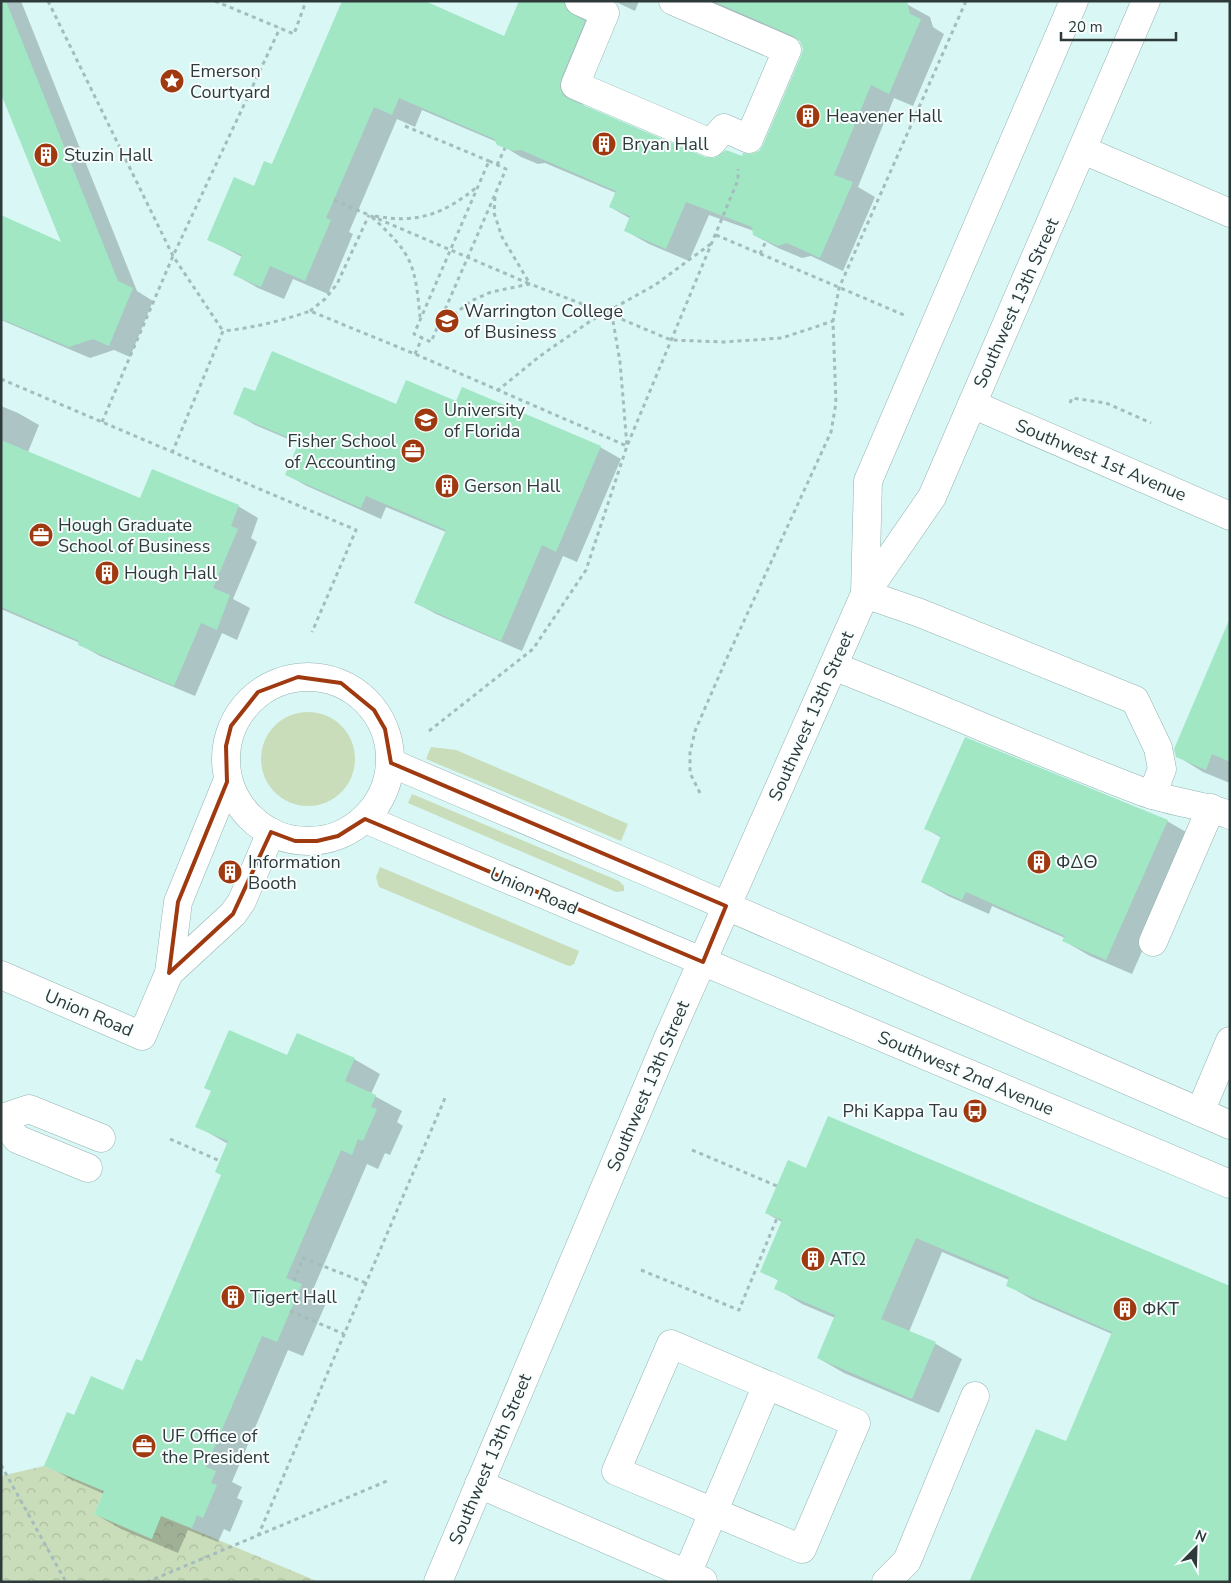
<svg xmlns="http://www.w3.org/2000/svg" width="1231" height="1583" viewBox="0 0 1231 1583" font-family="'Nunito Sans',sans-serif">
  <defs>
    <pattern id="park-crowns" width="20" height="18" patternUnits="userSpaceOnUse" patternTransform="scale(1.25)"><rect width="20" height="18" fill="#c9ddba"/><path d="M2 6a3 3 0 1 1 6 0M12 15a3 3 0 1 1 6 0" fill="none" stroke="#adbea1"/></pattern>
  </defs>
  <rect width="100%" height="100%" fill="#d8f7f5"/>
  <g fill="#c9ddba">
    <circle cx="308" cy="759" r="47"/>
    <polygon points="431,747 456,750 628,824 621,841 426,759"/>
    <polygon points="412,794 619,881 624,886 624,891 616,892 408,803"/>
    <polygon points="380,867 579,951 574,964 570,966 566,965 379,887 376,877"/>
  </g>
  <polygon fill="url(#park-crowns)" points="44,1466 104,1491 94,1514 151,1539 161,1516 319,1582 1,1582 1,1476"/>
  <g fill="#0003">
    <polygon points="1,1 21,1 137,291 153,301 130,357 114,350 90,358 1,320 1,216 63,244"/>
    <polygon points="343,1 505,37 521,1 593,1 582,102 585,108 705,159 743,158 759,152 764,146 803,56 804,47 801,41 708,1 901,1 930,17 933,27 944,34 913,106 894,98 858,187 875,197 843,271 811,256 802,258 778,248 754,235 754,231 709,215 689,261 649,244 626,231 631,219 610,207 616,193 545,163 538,164 521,157 497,142 422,110 415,127 397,119 349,232 353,234 328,294 293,279 284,299 258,288 235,275 242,257 208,239 272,165"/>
    <polygon points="614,1 639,1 635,11"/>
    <polygon points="256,393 397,406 457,403 600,447 621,459 577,562 563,556 522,651 436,614 416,603 446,532 386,507 381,519 307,486 287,475 300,444 255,425 235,413"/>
    <polygon points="1,406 18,413 39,425 28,452 140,500 238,506 258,518 251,538 257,542 233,599 250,608 237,640 222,633 195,696 100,656 79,644 80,643 1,609"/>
    <polygon points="1230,626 1230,783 1203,772 1177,756"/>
    <polygon points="1167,821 1193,836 1132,974 1090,956 1064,941 1065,938 992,906 989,914 948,896 922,881 942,838 926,829"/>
    <polygon points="288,1057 354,1059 380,1074 371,1094 402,1111 397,1122 403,1126 390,1155 385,1153 378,1169 367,1164 312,1292 327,1301 303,1356 288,1350 232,1482 242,1487 237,1498 243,1501 230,1532 224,1529 218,1542 188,1530 178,1553 121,1529 95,1514 104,1494 72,1480 46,1465 75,1416 124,1391 143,1363 223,1175 228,1144 197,1126"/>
    <polygon points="807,1169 1230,1288 1066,1443 1112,1334 1033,1300 1007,1285 1009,1280 942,1252 909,1332 936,1344 962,1359 939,1413 844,1373 818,1358 835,1318 802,1304 776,1288 779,1281 762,1271 782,1222 766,1213"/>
  </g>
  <g fill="#a1e7c4">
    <polygon points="1,1 6,1 118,281 133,288 109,346 93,339 69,347 1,319 1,215 61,242 1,94"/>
    <polygon points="342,1 425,1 504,36 519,1 564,1 567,10 585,21 561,79 560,87 563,95 569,99 705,157 714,158 726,150 742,156 743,153 751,154 759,151 763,145 801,56 803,49 800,41 793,36 713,1 907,1 910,14 921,19 889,94 871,85 834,175 853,182 820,258 787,243 778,246 753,235 752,227 686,202 666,249 624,231 630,216 609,207 616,191 521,150 513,151 497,145 494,139 399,98 392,115 374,107 326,218 331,220 305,281 270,266 261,287 233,275 242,255 207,240 234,177 254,186 264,161 272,164"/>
    <polygon points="272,351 396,404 406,380 456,401 462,387 601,446 556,552 542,545 501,641 414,603 446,530 366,496 361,508 285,475 299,442 233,414 244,387 255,391"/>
    <polygon points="1,440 140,498 152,469 239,505 231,526 238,529 213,588 230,595 217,630 201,623 174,686 78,645 79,641 1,607"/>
    <polygon points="1230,618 1230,762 1212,754 1206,770 1176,757 1174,749"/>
    <polygon points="965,737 1168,820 1106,960 1062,941 1065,936 966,892 962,900 921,882 941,836 924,829"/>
    <polygon points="229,1030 287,1055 297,1033 355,1058 345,1081 376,1095 371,1107 377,1109 363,1141 358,1139 352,1155 341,1150 286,1278 302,1284 277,1342 262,1336 206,1467 216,1471 211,1483 217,1485 203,1518 197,1515 192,1528 161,1516 152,1539 94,1514 104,1491 44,1466 67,1412 74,1415 91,1376 123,1390 136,1359 142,1361 221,1175 215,1172 228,1141 195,1127 211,1091 204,1088"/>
    <polygon points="828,1116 1230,1286 1230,1582 969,1582 1036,1429 1066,1441 1112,1332 1006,1286 1009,1277 916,1238 881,1319 936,1342 912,1399 817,1358 835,1315 774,1289 778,1280 760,1272 782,1220 765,1213 788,1160 806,1168"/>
  </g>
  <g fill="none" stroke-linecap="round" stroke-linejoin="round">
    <defs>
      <g id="minor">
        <polyline points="579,1 605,13 575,85 711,143 724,128 749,139 787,50 673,1"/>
        <polyline points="1083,150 1230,213"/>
        <polyline points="972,404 1230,516"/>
        <polyline points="865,594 920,613 1135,700 1158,748 1162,769 1152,795"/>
        <path d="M833,666C936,706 1036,751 1138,790C1168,802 1200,804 1230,815"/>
        <circle cx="308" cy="759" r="82"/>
        <polyline points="391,763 662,878 1230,1125"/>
        <polyline points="365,819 1230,1184"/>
        <polyline points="1153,942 1211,808"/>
        <polyline points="169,973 233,914 242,901 271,832"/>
        <polyline points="1,975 142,1036 169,973 178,902 227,782"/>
        <polyline points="1200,1112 1230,1041"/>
        <polyline points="1,1118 17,1139 88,1168"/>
        <polyline points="2,1118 29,1109 101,1138"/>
        <polyline points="479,1484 703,1581"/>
        <path d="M687,1574C714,1511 740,1448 767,1385L856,1423L802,1549L616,1471L671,1344L767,1385"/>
        <polyline points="886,1582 907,1561 975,1396"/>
      </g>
      <g id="major">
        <polyline points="865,594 868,481 1074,1"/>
        <polyline points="438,1582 669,1036 865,594 932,497 1146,1"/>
      </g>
    </defs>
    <use href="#minor" stroke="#95b3b1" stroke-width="29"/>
    <use href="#major" stroke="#95b3b1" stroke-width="29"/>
    <g stroke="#a4bdbc" stroke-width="3" stroke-dasharray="4 4" stroke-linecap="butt">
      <polyline points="48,1 173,256 223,331"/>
      <polyline points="215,1 294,34 306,1"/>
      <polyline points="495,2 495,1"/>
      <polyline points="405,126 489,161"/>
      <polygon points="489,161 506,169 431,342 414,334"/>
      <polyline points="497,165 505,148"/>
      <polyline points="495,197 494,213 502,237 530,284"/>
      <polyline points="334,200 530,284"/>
      <path d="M375,216C417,224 444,214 477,187"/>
      <path d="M372,217C412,254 415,263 420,317"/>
      <polyline points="716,235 904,315"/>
      <polyline points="760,254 766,241"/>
      <polyline points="310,311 325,299 337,284 369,215"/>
      <polyline points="607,313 671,340 724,342 782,338 833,321"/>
      <polyline points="415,354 422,338"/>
      <polyline points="1,379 356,530 312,632"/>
      <polyline points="497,391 540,356 592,320 655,285 712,243"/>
      <polyline points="1070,403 1072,398 1106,403 1151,423"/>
      <polyline points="102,422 173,256 280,28"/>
      <path d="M172,453L223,331C253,328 281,321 310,311L415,354L627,446L620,362L613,321L606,313L530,284L491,292L471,301L437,328"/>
      <polyline points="429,731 533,649 586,570 627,446 738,180 738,169"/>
      <polyline points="700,793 690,773 690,753 695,731 726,660 831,432 836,403 833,321 839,288 966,1"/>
      <polyline points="170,1139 220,1161"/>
      <polyline points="692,1150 777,1186"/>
      <polyline points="641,1270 739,1310 777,1218"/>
      <polyline points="294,1281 303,1258 366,1283"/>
      <polyline points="290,1311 344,1334"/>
      <polyline points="1,1465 66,1582"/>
      <polyline points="258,1536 445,1098"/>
      <polyline points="147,1582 387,1481"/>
    </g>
    <use href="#minor" stroke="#fff" stroke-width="28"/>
    <use href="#major" stroke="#fff" stroke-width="28"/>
  </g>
  <path fill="none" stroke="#9f390f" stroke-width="4" stroke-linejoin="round" d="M298,677L341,683L374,710L385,729L391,763L726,906L703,962L365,819L338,836L317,841H295L271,832L233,914L169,973L178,902L227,782L226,746L231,726L258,692Z"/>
  <defs>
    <symbol id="sight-disc" viewBox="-11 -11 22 22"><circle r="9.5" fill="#9f390f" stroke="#f8fefe"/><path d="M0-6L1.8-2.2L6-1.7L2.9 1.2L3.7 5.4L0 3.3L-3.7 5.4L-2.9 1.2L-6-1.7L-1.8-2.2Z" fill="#fff"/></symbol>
    <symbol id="building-disc" viewBox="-11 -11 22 22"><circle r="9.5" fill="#9f390f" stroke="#f8fefe"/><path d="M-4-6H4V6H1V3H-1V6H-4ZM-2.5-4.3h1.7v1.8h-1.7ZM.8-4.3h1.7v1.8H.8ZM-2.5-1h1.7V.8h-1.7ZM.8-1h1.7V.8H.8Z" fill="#fff"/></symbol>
    <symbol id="university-disc" viewBox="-11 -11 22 22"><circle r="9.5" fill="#9f390f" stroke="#f8fefe"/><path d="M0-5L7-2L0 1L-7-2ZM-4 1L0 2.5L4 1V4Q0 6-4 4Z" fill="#fff"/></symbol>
    <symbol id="office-disc" viewBox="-11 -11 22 22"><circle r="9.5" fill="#9f390f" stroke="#f8fefe"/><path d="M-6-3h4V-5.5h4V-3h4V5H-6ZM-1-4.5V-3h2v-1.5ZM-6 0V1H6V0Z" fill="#fff"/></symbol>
    <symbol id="bus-disc" viewBox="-11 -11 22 22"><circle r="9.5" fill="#9f390f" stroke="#f8fefe"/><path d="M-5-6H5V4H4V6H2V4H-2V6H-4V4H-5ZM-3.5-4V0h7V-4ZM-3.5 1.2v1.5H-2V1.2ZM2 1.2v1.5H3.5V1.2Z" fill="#fff"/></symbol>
  </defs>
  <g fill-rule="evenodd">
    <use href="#sight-disc" x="158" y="67" width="28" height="28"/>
    <use href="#building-disc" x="794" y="102" width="28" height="28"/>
    <use href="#building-disc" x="590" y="130" width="28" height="28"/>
    <use href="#building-disc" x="32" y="141" width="28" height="28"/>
    <use href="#university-disc" x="433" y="307" width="28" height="28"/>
    <use href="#university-disc" x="412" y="406" width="28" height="28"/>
    <use href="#office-disc" x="399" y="437" width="28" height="28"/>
    <use href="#building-disc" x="433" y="472" width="28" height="28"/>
    <use href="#office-disc" x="27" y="521" width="28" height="28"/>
    <use href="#building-disc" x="93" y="559" width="28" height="28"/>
    <use href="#building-disc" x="1025" y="848" width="28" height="28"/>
    <use href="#building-disc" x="216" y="858" width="28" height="28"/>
    <use href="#bus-disc" x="961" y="1097" width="28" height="28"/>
    <use href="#building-disc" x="799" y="1245" width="28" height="28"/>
    <use href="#building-disc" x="219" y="1283" width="28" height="28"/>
    <use href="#building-disc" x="1111" y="1295" width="28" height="28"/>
    <use href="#office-disc" x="130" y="1432" width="28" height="28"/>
  </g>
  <g text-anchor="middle" stroke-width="4" stroke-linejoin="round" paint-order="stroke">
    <g font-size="18" fill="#2e3a3a" stroke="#f8fefe" text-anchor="start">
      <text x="190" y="77">Emerson<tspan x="190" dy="21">Courtyard</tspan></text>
      <text x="826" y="122">Heavener Hall</text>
      <text x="622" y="150">Bryan Hall</text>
      <text x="64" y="161">Stuzin Hall</text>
      <text x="464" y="317">Warrington College<tspan x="464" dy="21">of Business</tspan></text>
      <text x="444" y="416">University<tspan x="444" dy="21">of Florida</tspan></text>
      <text x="396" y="447" text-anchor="end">Fisher School<tspan x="396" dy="21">of Accounting</tspan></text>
      <text x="464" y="492">Gerson Hall</text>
      <text x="58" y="531">Hough Graduate<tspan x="58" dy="21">School of Business</tspan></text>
      <text x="124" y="579">Hough Hall</text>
      <text x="248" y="868">Information<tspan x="248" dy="21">Booth</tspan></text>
      <text x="1056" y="868">ΦΔΘ</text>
      <text x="958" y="1117" text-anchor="end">Phi Kappa Tau</text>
      <text x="830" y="1265">ΑΤΩ</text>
      <text x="250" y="1303">Tigert Hall</text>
      <text x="1142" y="1315">ΦΚΤ</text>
      <text x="162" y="1442">UF Office of<tspan x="162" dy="21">the President</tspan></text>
    </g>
    <g font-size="18" fill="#2e3a3a" stroke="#f8fefe">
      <text transform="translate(1016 303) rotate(-66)" y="6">Southwest 13th Street</text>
      <text transform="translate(1101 460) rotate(23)" y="6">Southwest 1st Avenue</text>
      <text transform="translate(811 716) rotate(-66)" y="6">Southwest 13th Street</text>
      <text transform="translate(534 891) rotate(23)" y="6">Union Road</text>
      <text transform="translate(89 1013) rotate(23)" y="6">Union Road</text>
      <text transform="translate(966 1073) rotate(23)" y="6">Southwest 2nd Avenue</text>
      <text transform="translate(648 1086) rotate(-67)" y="6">Southwest 13th Street</text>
      <text transform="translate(490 1459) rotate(-67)" y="6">Southwest 13th Street</text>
    </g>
  </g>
  <rect width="1231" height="1583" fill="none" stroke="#2e3a3a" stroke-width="5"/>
  <g transform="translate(1196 1548) rotate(23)" stroke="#f8fefe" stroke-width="4" paint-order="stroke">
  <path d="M0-4L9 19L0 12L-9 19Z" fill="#2e3a3a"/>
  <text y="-8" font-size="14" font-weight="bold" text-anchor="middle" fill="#2e3a3a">N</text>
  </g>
  <path d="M1061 32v8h115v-8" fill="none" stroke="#2e3a3a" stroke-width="2.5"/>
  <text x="1068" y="32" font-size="15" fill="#2e3a3a" stroke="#f8fefe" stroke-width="4" paint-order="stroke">20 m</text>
</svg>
